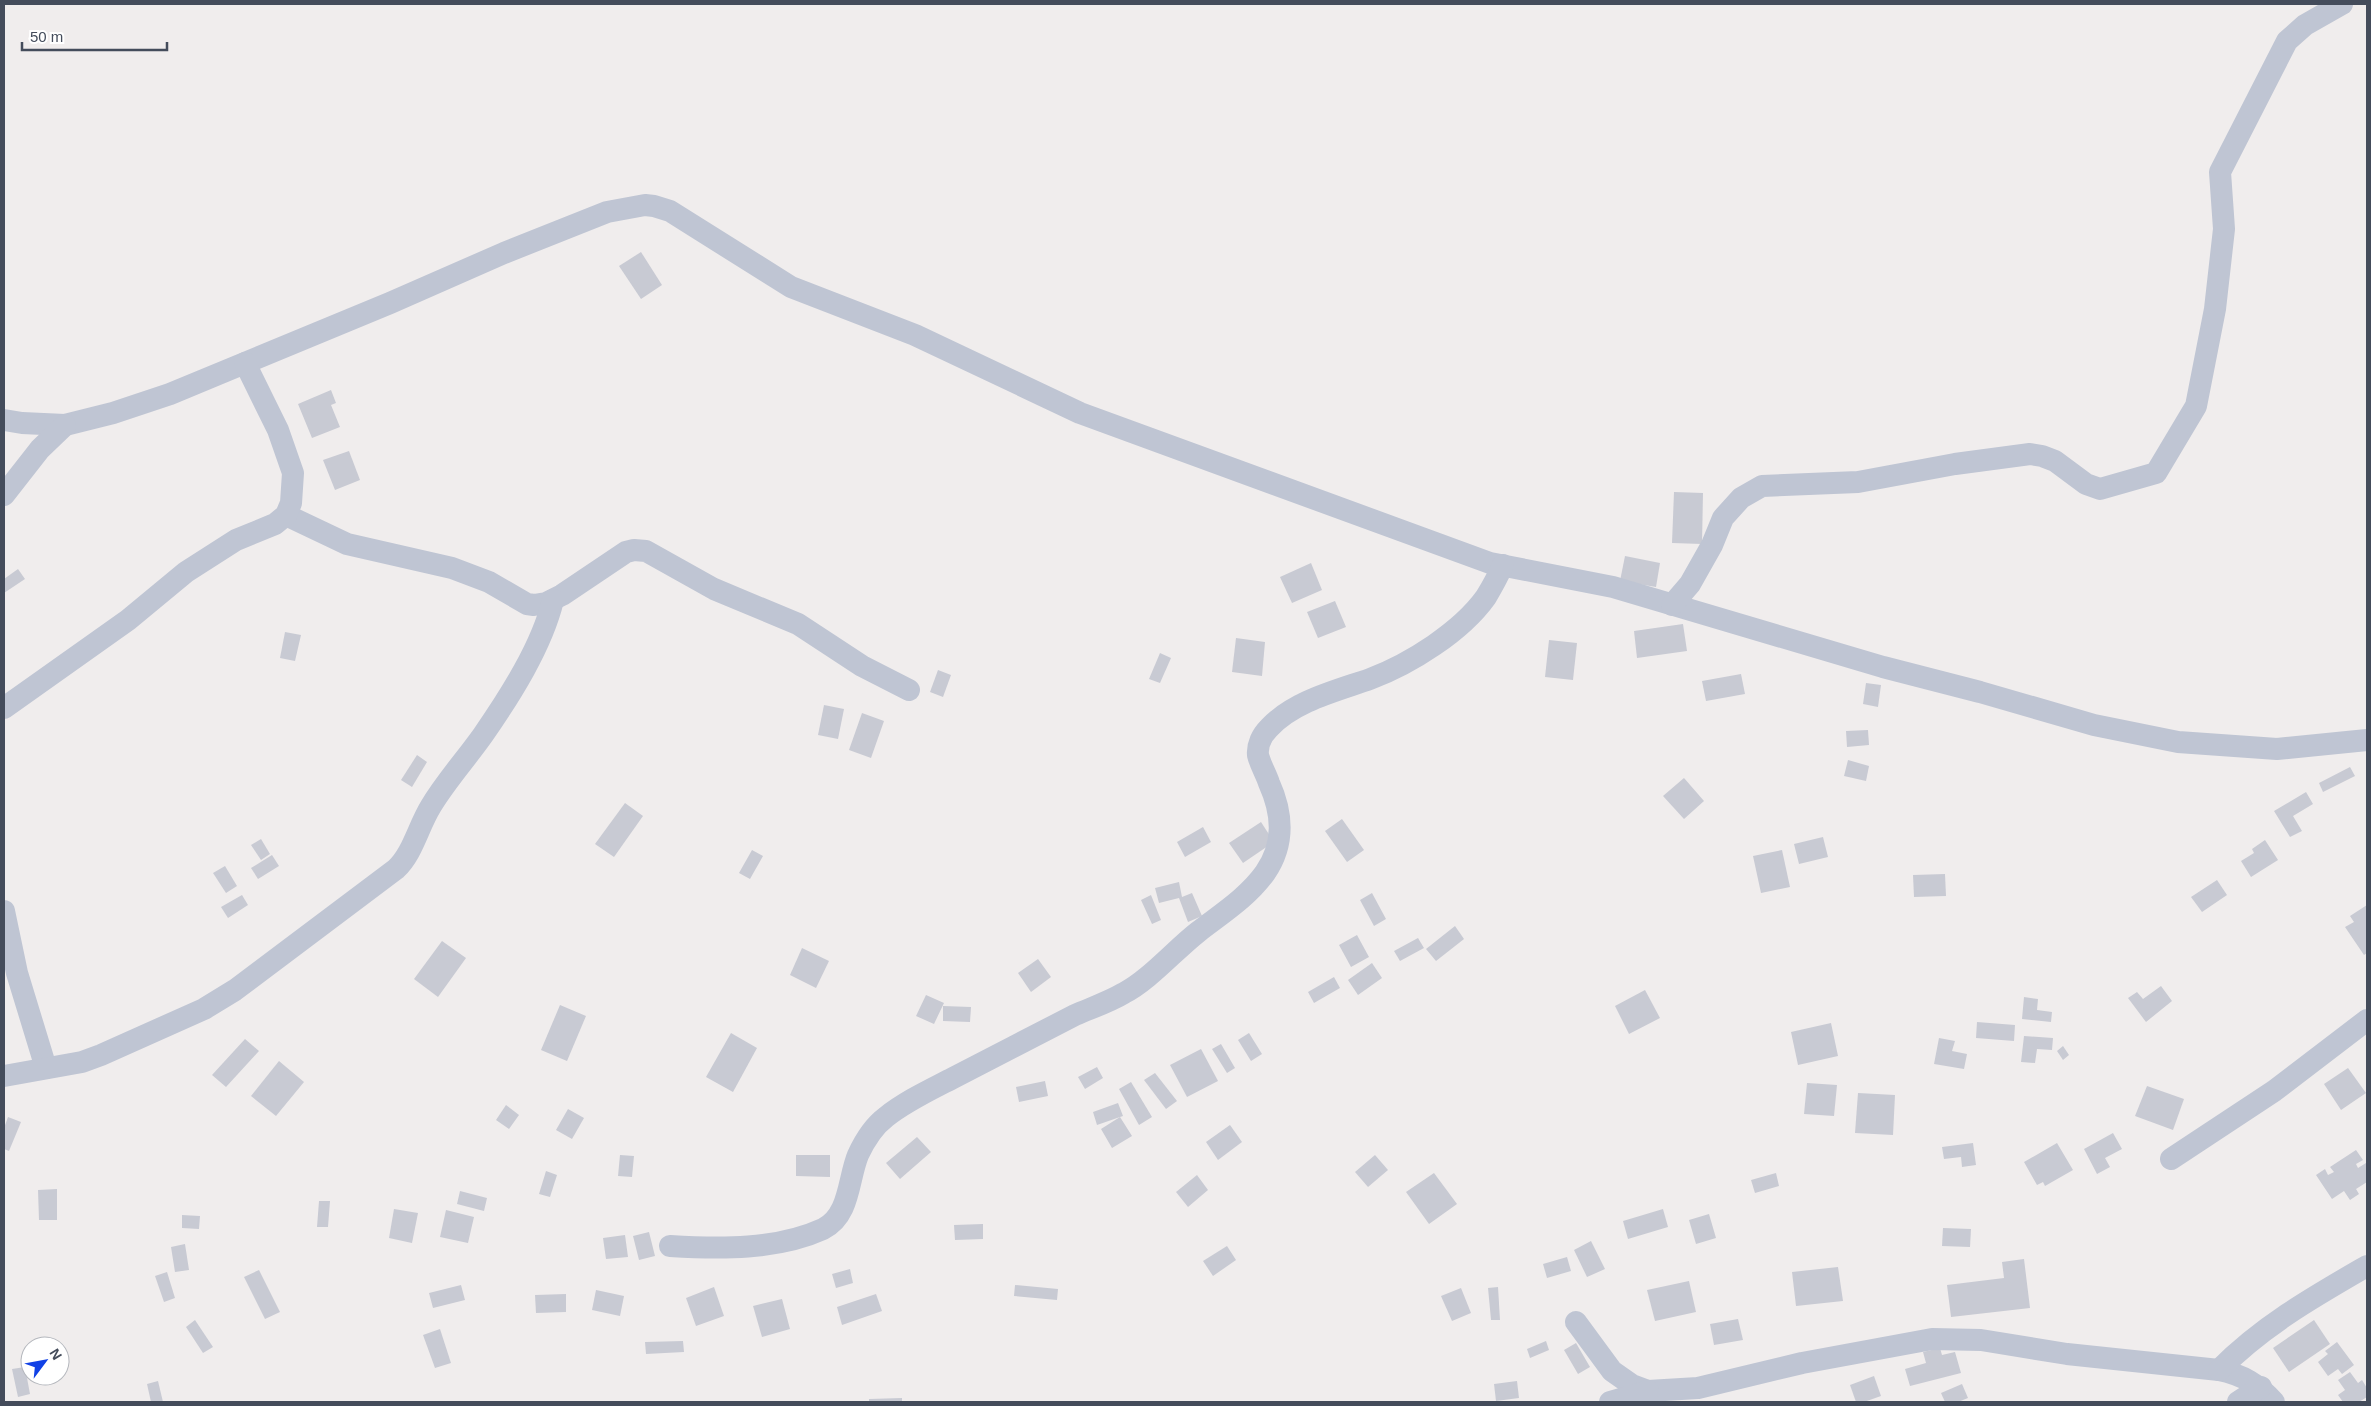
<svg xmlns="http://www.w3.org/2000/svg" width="2371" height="1406" viewBox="0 0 2371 1406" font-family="Helvetica,sans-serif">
  <rect width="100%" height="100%" fill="#f0eded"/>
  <g fill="#c8cad3">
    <polygon points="641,252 662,285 641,299 619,266"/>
    <polygon points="331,390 336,403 331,405 340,427 312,438 298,404"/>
    <polygon points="349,451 360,480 335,490 323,460"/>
    <polygon points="1674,492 1703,493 1702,544 1672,543"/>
    <polygon points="1625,556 1660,563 1656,587 1620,581"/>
    <polygon points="1311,563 1322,590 1292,603 1280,577"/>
    <polygon points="18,569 25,579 4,593 4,579"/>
    <polygon points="1335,601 1346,627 1318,638 1307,612"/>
    <polygon points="1683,624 1687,651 1637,658 1634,631"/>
    <polygon points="285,632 301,635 295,661 280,658"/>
    <polygon points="1236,638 1265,642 1262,676 1232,672"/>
    <polygon points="1549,640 1577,643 1573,680 1545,677"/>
    <polygon points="1160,653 1171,658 1160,683 1149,679"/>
    <polygon points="938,670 951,675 943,697 930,692"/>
    <polygon points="1741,674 1745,694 1706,701 1702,681"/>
    <polygon points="1866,683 1881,685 1878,707 1863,704"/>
    <polygon points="824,705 844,709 838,739 818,735"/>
    <polygon points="862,713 884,721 871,758 849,750"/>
    <polygon points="1868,730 1869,745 1847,747 1846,731"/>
    <polygon points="417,755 427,762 412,787 401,780"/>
    <polygon points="1848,760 1869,766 1866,781 1844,776"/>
    <polygon points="2350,767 2355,776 2323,792 2319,783"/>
    <polygon points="1684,778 1704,801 1684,819 1663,796"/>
    <polygon points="2306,792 2313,804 2293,816 2302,831 2290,837 2274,811"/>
    <polygon points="625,803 643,816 614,857 595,844"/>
    <polygon points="1342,819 1364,850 1347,862 1325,831"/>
    <polygon points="1261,822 1274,842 1243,863 1229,843"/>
    <polygon points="1203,827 1211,842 1185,857 1177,842"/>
    <polygon points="1823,837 1828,857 1799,864 1794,844"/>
    <polygon points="261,839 270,854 261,860 251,845"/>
    <polygon points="2265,840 2278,860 2251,877 2241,861 2254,853 2252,849"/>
    <polygon points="752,850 763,856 750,879 739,873"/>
    <polygon points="1782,850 1790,887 1761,893 1753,856"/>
    <polygon points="272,855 279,866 258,879 251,868"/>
    <polygon points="225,866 237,886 226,893 213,873"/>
    <polygon points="1945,874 1946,896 1914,897 1913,875"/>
    <polygon points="2217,880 2227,895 2202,912 2191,897"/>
    <polygon points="1179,882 1182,897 1192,893 1202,916 1188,922 1179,898 1159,903 1155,888"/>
    <polygon points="1372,893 1386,919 1374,926 1360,900"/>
    <polygon points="242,895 248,905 228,918 221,907"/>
    <polygon points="1151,895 1161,920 1152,924 1141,900"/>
    <polygon points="2367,905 2367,953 2364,955 2345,927 2354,922 2350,916"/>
    <polygon points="1455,926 1464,939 1436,961 1426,949"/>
    <polygon points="1357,935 1369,957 1351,967 1339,945"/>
    <polygon points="1418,938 1424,948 1400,961 1394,951"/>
    <polygon points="442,941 466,958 438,997 414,979"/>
    <polygon points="802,948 829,961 816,988 790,975"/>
    <polygon points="1038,959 1051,977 1031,992 1018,973"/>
    <polygon points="1372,963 1382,978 1358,995 1348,980"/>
    <polygon points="1334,977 1340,988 1314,1003 1308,992"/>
    <polygon points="2161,986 2172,1001 2146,1022 2128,998 2137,992 2143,999"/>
    <polygon points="1645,990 1660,1018 1629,1034 1615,1006"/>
    <polygon points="926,995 944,1003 934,1024 916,1016"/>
    <polygon points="2024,997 2038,999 2037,1010 2052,1012 2051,1022 2022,1019"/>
    <polygon points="560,1005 586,1016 567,1061 541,1050"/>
    <polygon points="943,1006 971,1007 970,1022 943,1021"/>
    <polygon points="1977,1022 2015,1025 2014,1041 1976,1038"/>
    <polygon points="1831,1023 1838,1056 1798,1065 1791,1032"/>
    <polygon points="731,1033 757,1048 733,1092 706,1077"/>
    <polygon points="1249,1033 1262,1054 1251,1061 1238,1040"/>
    <polygon points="2024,1036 2053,1038 2052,1050 2037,1049 2035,1063 2021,1062"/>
    <polygon points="1939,1038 1955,1041 1952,1051 1967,1054 1964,1069 1934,1064"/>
    <polygon points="245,1039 259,1051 226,1087 212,1075"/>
    <polygon points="1221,1044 1235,1068 1227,1073 1212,1049"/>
    <polygon points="2063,1046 2069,1055 2063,1060 2057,1051"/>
    <polygon points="1201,1049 1218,1081 1187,1097 1170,1065"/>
    <polygon points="279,1061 304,1082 276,1116 251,1096"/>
    <polygon points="1097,1067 1103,1078 1085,1089 1078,1077"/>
    <polygon points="2348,1068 2366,1093 2341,1110 2324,1084"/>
    <polygon points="1155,1073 1177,1101 1166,1109 1144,1080"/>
    <polygon points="1045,1081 1048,1096 1019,1102 1016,1087"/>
    <polygon points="1131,1082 1152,1117 1139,1125 1119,1089"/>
    <polygon points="1807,1083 1837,1085 1834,1116 1804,1114"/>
    <polygon points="2147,1086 2184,1099 2173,1130 2135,1116"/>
    <polygon points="1858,1093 1895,1095 1893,1135 1855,1133"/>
    <polygon points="1118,1103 1123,1116 1120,1117 1132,1136 1112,1148 1101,1129 1120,1117 1097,1125 1093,1112"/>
    <polygon points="506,1105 519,1115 509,1129 496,1120"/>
    <polygon points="568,1109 584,1118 572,1139 556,1130"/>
    <polygon points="8,1117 21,1122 9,1151 4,1149 4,1128"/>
    <polygon points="1230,1125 1242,1142 1218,1160 1206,1142"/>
    <polygon points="2113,1133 2122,1149 2105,1158 2110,1167 2097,1174 2084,1149"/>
    <polygon points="917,1137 931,1152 900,1179 886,1163"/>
    <polygon points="1973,1143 1976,1165 1962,1167 1961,1157 1944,1159 1942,1147"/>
    <polygon points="2057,1143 2073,1170 2045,1186 2043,1182 2037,1185 2024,1162"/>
    <polygon points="2356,1150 2363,1160 2356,1164 2358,1168 2366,1163 2367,1166 2367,1182 2356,1189 2359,1194 2350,1200 2344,1191 2332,1199 2316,1175 2325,1169 2328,1175 2334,1172 2330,1167"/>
    <polygon points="620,1155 634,1156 632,1177 618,1176"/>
    <polygon points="796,1155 830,1155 830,1177 796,1176"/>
    <polygon points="1375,1155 1388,1170 1368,1187 1355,1172"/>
    <polygon points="546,1171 557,1175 550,1197 539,1194"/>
    <polygon points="1434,1173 1457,1204 1429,1224 1406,1192"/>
    <polygon points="1776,1173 1779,1186 1755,1193 1751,1180"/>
    <polygon points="1197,1175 1208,1190 1188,1207 1176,1192"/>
    <polygon points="57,1189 57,1220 39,1220 38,1190"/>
    <polygon points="460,1191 487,1198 484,1211 457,1204"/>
    <polygon points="319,1201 330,1201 328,1227 317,1227"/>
    <polygon points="394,1209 418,1213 412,1243 389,1238"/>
    <polygon points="1663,1209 1668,1227 1628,1239 1623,1221"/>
    <polygon points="446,1210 474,1217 468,1243 440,1237"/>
    <polygon points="1709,1214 1716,1238 1696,1244 1689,1220"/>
    <polygon points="182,1215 200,1216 199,1229 182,1228"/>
    <polygon points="983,1224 983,1239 955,1240 954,1225"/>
    <polygon points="1943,1228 1971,1229 1970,1247 1942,1246"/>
    <polygon points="649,1232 655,1256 639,1260 633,1236"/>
    <polygon points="625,1235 628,1257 606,1259 603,1238"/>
    <polygon points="1591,1241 1605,1269 1587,1277 1574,1250"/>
    <polygon points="185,1244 189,1270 175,1272 171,1247"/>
    <polygon points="1227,1246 1236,1260 1213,1276 1203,1261"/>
    <polygon points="1567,1257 1571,1271 1547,1278 1543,1264"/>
    <polygon points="2024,1259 2030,1308 1951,1317 1947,1285 2004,1278 2002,1262"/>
    <polygon points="1838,1267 1843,1301 1796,1306 1792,1272"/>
    <polygon points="850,1269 853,1283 836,1288 832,1274"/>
    <polygon points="259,1270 280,1312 265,1319 244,1277"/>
    <polygon points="167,1272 175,1298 164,1302 155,1276"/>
    <polygon points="1689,1281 1696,1312 1655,1321 1647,1290"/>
    <polygon points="461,1285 465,1300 433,1308 429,1293"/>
    <polygon points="1015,1285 1058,1289 1057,1300 1014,1296"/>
    <polygon points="714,1287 724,1316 696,1326 686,1298"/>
    <polygon points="1498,1287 1500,1320 1491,1320 1488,1288"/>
    <polygon points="1461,1288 1471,1313 1452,1321 1441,1296"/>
    <polygon points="596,1290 624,1296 620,1316 592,1310"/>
    <polygon points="566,1294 566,1312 536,1313 535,1295"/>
    <polygon points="876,1294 882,1311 842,1325 837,1307"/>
    <polygon points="782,1299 790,1329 762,1337 753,1306"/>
    <polygon points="1738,1319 1743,1340 1714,1345 1710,1324"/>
    <polygon points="195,1320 213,1347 203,1353 186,1327"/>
    <polygon points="2314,1320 2330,1344 2289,1372 2273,1348"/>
    <polygon points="440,1329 451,1363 435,1368 423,1335"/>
    <polygon points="683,1341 684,1352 646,1354 645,1342"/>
    <polygon points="1546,1341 1549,1350 1530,1358 1527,1349"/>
    <polygon points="2337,1342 2354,1365 2342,1374 2338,1369 2328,1376 2318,1362 2328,1354 2325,1351"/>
    <polygon points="1576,1343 1590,1367 1578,1374 1564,1350"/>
    <polygon points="1940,1348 1942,1355 1955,1352 1961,1373 1910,1386 1905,1369 1926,1363 1923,1352"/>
    <polygon points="25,1367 30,1394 18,1397 12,1369"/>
    <polygon points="2350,1372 2358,1383 2362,1380 2367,1388 2367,1397 2359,1402 2343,1402 2338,1395 2345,1390 2338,1380"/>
    <polygon points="1874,1376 1881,1396 1864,1402 1856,1402 1850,1385"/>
    <polygon points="158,1381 163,1402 151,1402 147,1384"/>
    <polygon points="1517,1381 1519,1398 1496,1401 1494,1384"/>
    <polygon points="1962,1384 1968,1398 1958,1402 1945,1402 1941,1393"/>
    <polygon points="902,1398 902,1402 869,1402 869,1399"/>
  </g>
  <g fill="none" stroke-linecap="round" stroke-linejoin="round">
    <g stroke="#bfc5d3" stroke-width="22">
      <polyline points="4,420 22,423 65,425 113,413 170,394 390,303 504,253 607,212 645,205 654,206 670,211 791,287 915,335 1080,413 1490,563 1613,587 1883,667 1980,692 2094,725 2178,742 2277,749 2367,740"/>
      <polyline points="4,495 40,449 65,425"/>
      <polyline points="286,515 347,544 452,568 489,582 527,604 534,605 546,603 562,595 626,552 634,550 646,551 714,589 798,624 862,666 909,690"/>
      <polyline points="1672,605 1690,584 1712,545 1723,518 1741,498 1762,486 1858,482 1955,464 2030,454 2042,456 2055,461 2086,484 2100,489 2156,473 2196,406 2215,309 2224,229 2220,172 2287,41 2305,25 2342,4"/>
      <polyline points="4,708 128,620 186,572 236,540 275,524 286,515 291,503 293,473 278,430 245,363"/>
      <polyline points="4,911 17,973 46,1068"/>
      <path d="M4,1076L82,1062L101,1055L204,1009L235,990L396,869C413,853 418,827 431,806C446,781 466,759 483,735C510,696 542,646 553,600"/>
      <polyline points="2171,1159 2274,1091 2367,1020"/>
      <path d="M670,1246C720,1249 777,1250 823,1229C850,1216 848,1179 858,1155C864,1142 874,1126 886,1117C906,1101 930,1090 953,1078C994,1057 1034,1036 1075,1015C1091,1008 1109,1002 1124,993C1148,981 1175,950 1198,932C1221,914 1247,898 1265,873C1285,844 1283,814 1269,783C1266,774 1260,764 1258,755C1257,745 1262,735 1269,728C1294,701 1336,691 1370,679C1410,664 1461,632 1486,597C1492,587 1498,576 1503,565"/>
      <path d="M1576,1322L1612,1371L1632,1385L1648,1391L1698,1388L1802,1363L1932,1339L1981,1340L2067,1354L2219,1370C2243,1375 2258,1384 2274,1402"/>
      <path d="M2219,1370C2262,1326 2315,1296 2367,1266"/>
      <polyline points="1610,1402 1648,1391"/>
      <polyline points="2238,1402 2261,1387"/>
    </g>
  </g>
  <rect width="2371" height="1406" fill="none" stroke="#444c5b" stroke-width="10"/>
  <g transform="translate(45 1361) rotate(58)"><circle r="24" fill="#ffffff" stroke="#b4b7bd"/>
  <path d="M0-4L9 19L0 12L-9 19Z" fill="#1141e6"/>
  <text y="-8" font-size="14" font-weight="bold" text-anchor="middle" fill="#444c5b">N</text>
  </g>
  <path d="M22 42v8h145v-8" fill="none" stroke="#444c5b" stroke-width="2.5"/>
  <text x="30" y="42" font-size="15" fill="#444c5b" stroke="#ffffff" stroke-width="4" paint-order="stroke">50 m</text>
</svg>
